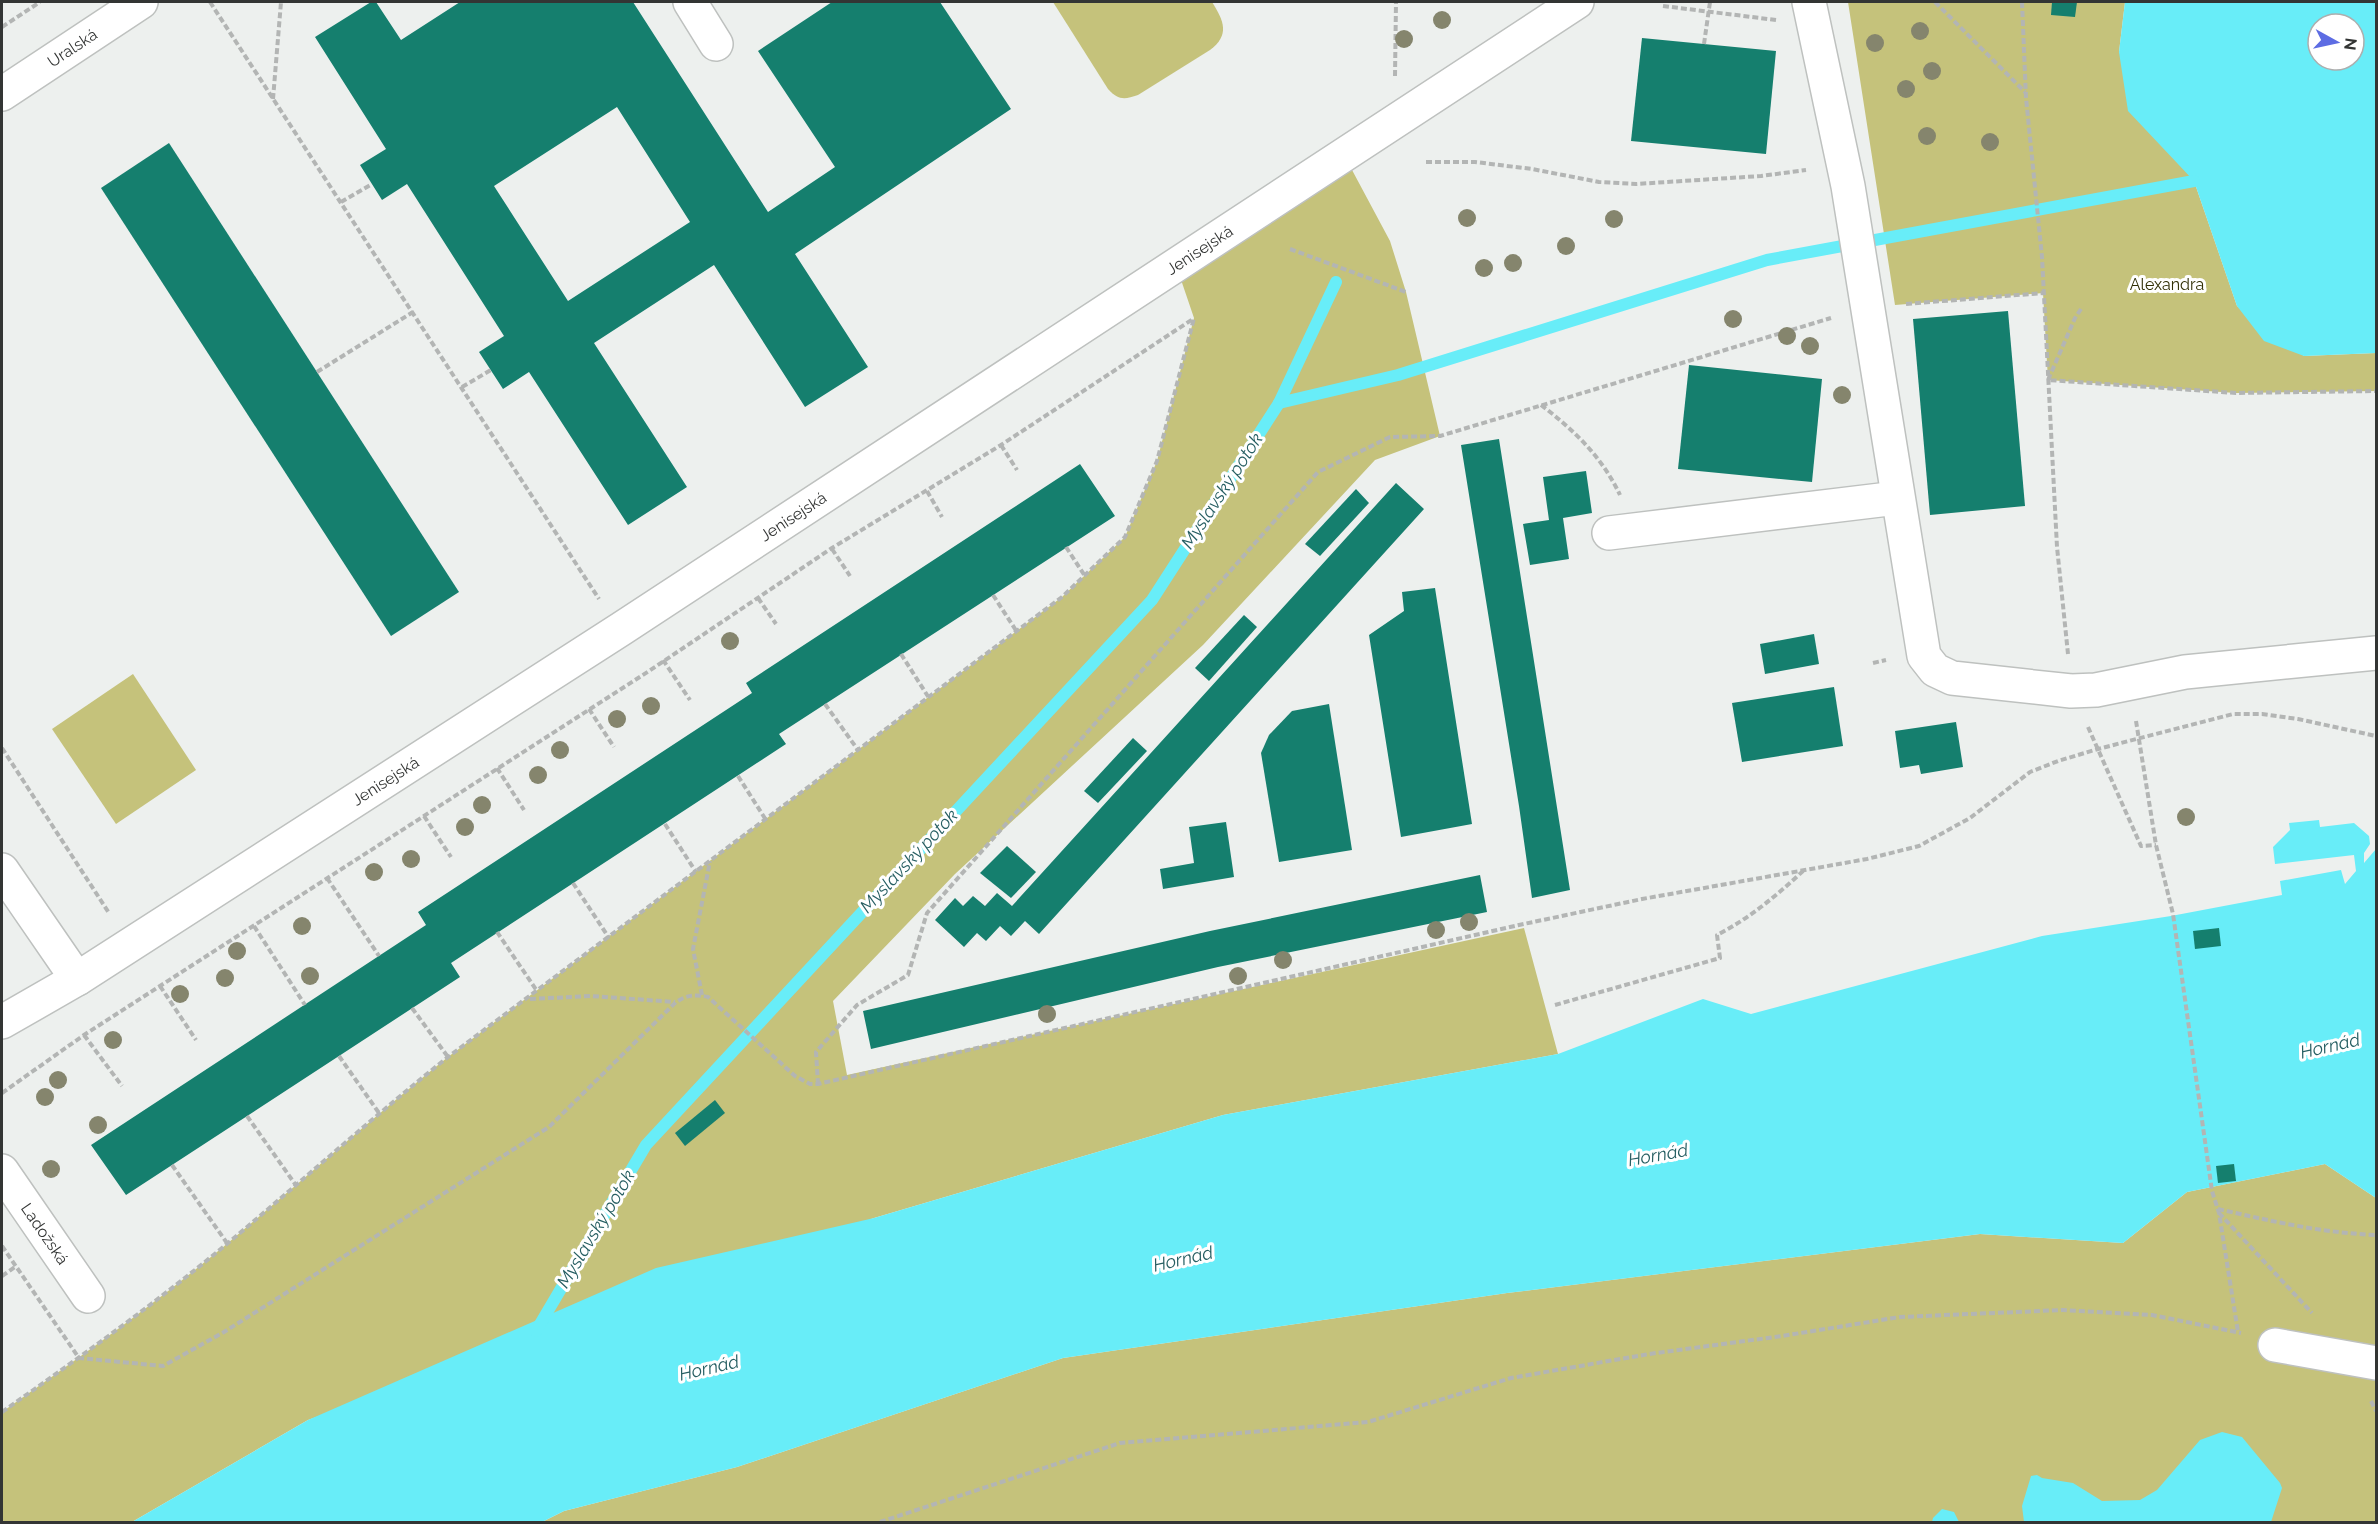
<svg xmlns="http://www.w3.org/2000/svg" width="2378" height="1524" viewBox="0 0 2378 1524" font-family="Raleway,sans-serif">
  <rect width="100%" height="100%" fill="#edf0ee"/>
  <g fill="#c5c27b">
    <path d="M1053,2H1212C1224,21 1230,35 1210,50L1138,95C1124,100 1118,100 1108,89Z"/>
    <polygon points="1848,2 2125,2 2119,52 2173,156 2194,181 2237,306 2304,356 2376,353 2376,391 2236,393 2048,380 2043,293 1895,305"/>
    <path d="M1344,155L1390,241L1406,292L1440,436L1375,460L1203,645L955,874L833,1001L847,1075L1524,928L1558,1054L1223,1115L874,1218L308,1420L132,1522H2V1412C79,1358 156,1303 228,1243C302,1181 373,1117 448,1057L1062,597L1125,537L1157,461L1194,318L1176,265Z"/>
    <polygon points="133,674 196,770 116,824 52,729"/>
    <polygon points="2325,1164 2376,1198 2376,1522 542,1522 564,1511 737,1467 1063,1358 1507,1293 1980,1234 2123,1243 2187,1192"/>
  </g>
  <g fill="#68edf8" fill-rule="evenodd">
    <path d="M2125,2H2376V353L2304,356L2264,341L2237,306L2194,181L2128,111L2119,52ZM2318,24H2354V60H2318Z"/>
    <polygon points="2319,820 2320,827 2354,823 2369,836 2370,844 2364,853 2364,863 2376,849 2376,1198 2325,1164 2187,1192 2123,1243 1980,1234 1507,1293 1063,1358 737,1467 564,1511 542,1522 132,1522 308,1420 656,1268 874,1218 1223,1115 1558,1054 1703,999 1751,1014 2042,936 2171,916 2282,895 2280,881 2341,870 2345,884 2356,871 2354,855 2275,864 2273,847 2290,830 2289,823"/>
    <polygon points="2222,1432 2242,1437 2280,1483 2282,1488 2271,1522 2024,1522 2022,1506 2031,1476 2037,1475 2042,1478 2073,1483 2102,1501 2140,1500 2157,1490 2200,1440"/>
    <polygon points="1942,1509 1954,1512 1959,1522 1932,1522 1933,1518"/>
  </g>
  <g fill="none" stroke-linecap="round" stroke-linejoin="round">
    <g stroke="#68edf8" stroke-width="12">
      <polyline points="1279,403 1398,375 1767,260 2194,181"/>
      <polyline points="536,1331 646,1145 1152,600 1279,403 1336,282"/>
    </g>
  </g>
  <g fill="#157f6e" fill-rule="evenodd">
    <path d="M371,2H376L401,40L460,2H633L768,212L835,167L758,51L832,2H940L1011,109L795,254L868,367L805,407L714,265L594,343L687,487L628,525L529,372L503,389L479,352L504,336L407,184L382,200L360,165L386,149L315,37ZM617,107L690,222L568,301L494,186Z"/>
    <polygon points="2052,2 2077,2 2075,17 2051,15"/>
    <polygon points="1642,38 1776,51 1766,154 1631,141"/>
    <polygon points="169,143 459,592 391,636 101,188"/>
    <polygon points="2008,311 2025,506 1930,515 1913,319"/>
    <polygon points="1689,365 1822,379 1812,482 1678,469"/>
    <polygon points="1499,439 1570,890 1532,898 1519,806 1461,445"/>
    <polygon points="1080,464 1115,516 779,734 786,744 451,963 460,977 126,1195 91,1145 426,925 418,912 752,693 746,683"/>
    <polygon points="1586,471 1592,513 1563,518 1569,559 1530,565 1523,524 1549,520 1543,477"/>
    <polygon points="1396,483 1424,509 1039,934 1025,921 1011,936 1000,926 986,941 977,933 964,947 935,920 955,898 963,906 973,896 985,906 997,893 1012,906"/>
    <polygon points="1356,489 1369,503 1320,556 1305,544"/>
    <polygon points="1435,588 1472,824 1401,837 1369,635 1404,611 1402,592"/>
    <polygon points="1244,615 1257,627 1209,681 1195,668"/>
    <polygon points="1814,634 1819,664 1765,674 1760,644"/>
    <polygon points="1834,687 1843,746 1742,762 1732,703"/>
    <polygon points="1329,704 1352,850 1279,862 1261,753 1269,735 1292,711"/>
    <polygon points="1956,722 1963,767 1921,774 1919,765 1900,768 1895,731"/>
    <polygon points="1133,738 1147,751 1098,803 1084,791"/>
    <polygon points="1226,822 1234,877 1163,889 1160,869 1194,863 1189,827"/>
    <polygon points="1007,846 1036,872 1011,898 980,873"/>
    <polygon points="1480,875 1487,912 1218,967 871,1049 863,1011 1210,931"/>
    <polygon points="2219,928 2221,946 2195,949 2193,931"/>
    <polygon points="715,1100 725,1113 685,1146 675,1133"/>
    <polygon points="2234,1164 2236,1181 2218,1183 2216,1166"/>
  </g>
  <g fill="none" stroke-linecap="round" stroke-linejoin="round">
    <defs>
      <g id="minor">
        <polyline points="690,2 716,44"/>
        <polyline points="1809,2 1848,186 1924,656 1935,670 1952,678 2071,691 2096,690 2185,672 2376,653"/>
        <path id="s1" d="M2,94L141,2"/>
        <polyline points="1609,533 1897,498"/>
        <polyline points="2,870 77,979"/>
        <path id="s2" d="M2,1022L77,979L621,629L1577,2"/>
        <path id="s3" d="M2,1171L88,1296"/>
        <polyline points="2275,1345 2376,1363"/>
      </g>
    </defs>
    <use href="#minor" stroke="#bec1bf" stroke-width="36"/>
    <g stroke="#b3b5b4" stroke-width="4" stroke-dasharray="6 3" stroke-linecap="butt">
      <polyline points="210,2 599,599"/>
      <polyline points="1935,2 2025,92"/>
      <polyline points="2022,2 2026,98 2042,257 2057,547 2068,654"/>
      <polyline points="1663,6 1776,20"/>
      <polyline points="2,27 40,2"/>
      <polyline points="1704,44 1710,2"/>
      <polyline points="1395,76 1396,2"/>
      <polyline points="273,99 281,2"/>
      <polyline points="1426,162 1475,162 1532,169 1599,182 1636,184 1761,176 1806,170"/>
      <polyline points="341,202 372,184"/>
      <polyline points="1290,249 1406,292"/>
      <polyline points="1906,304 2043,293"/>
      <polyline points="2081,309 2075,318 2048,380 2236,393 2376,391"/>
      <polyline points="317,372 413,312"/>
      <polyline points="462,387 491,370"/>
      <path d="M1541,405C1574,430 1602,457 1620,495"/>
      <polyline points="1001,445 1017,470"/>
      <polyline points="927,491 942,517"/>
      <polyline points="1066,547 1085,576"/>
      <polyline points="832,549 850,576"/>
      <polyline points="993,595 1017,632"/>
      <polyline points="758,598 776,624"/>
      <polyline points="901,654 929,698"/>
      <polyline points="663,660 690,700"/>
      <polyline points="1873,663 1886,660"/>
      <polyline points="825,704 858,750"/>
      <polyline points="589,709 614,747"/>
      <polyline points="2136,721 2156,845 2173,914 2212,1191 2219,1213 2238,1332"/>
      <polyline points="2088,727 2141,846 2156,845"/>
      <polyline points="2,748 109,913"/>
      <polyline points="497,768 524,810"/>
      <polyline points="738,776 766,820"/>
      <polyline points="424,816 451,857"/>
      <polyline points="665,824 696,872"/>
      <polyline points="327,878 379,956"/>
      <polyline points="573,883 609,938"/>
      <polyline points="254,926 305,1005"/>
      <polyline points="497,932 537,991"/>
      <polyline points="160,986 196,1040"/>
      <polyline points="702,995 693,949 710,861"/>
      <polyline points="530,999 591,996 675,1002"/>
      <path d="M1555,1005L1720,958L1717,935C1750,918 1776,896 1803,871"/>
      <polyline points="412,1008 448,1057"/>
      <polyline points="84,1035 122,1086"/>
      <polyline points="339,1056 379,1113"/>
      <polyline points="818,1084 816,1052 857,1005 908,975 927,913 1318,472 1390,437 1440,436 1831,318"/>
      <polyline points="2,1093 84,1035 649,671 832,548 1001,445 1193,319"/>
      <polyline points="247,1116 295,1184"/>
      <polyline points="172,1165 227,1243"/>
      <path d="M2218,1209C2271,1221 2322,1233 2376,1235"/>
      <polyline points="2219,1213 2312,1313"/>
      <path d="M2,1246L79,1358L163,1366L224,1332L549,1127L676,1002C687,995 695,994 708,997L795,1076L810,1084H818L1519,925L1642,899L1867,859L1919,846L1970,818L2030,772L2058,761L2098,749L2233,714H2262L2298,719L2376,736"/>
      <polyline points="2,1276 15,1267"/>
      <polyline points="2371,1401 2376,1411"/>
      <path d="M2,1412C79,1358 156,1303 228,1243C302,1181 373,1117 448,1057L1062,597L1125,537L1157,461L1194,318"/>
      <polyline points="880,1522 1120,1443 1368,1422 1511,1378 1649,1354 1782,1336 1900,1317 2063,1310 2152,1315 2241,1333"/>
    </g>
    <use href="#minor" stroke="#fff" stroke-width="33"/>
  </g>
  <g fill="#85856d">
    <circle cx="1442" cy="20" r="9"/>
    <circle cx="1920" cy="31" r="9"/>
    <circle cx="1404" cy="39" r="9"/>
    <circle cx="1875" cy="43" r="9"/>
    <circle cx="1932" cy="71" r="9"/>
    <circle cx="1906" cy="89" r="9"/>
    <circle cx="1927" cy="136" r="9"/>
    <circle cx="1990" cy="142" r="9"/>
    <circle cx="1467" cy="218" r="9"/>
    <circle cx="1614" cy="219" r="9"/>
    <circle cx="1566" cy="246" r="9"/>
    <circle cx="1513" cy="263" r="9"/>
    <circle cx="1484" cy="268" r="9"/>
    <circle cx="1733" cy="319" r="9"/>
    <circle cx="1787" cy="336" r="9"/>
    <circle cx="1810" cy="346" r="9"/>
    <circle cx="1842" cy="395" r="9"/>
    <circle cx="730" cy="641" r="9"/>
    <circle cx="651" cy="706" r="9"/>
    <circle cx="617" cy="719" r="9"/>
    <circle cx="560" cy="750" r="9"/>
    <circle cx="538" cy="775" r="9"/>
    <circle cx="482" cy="805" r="9"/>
    <circle cx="2186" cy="817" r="9"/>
    <circle cx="465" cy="827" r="9"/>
    <circle cx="411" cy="859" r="9"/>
    <circle cx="374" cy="872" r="9"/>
    <circle cx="1469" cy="922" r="9"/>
    <circle cx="302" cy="926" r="9"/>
    <circle cx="1436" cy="930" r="9"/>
    <circle cx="237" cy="951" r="9"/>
    <circle cx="1283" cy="960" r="9"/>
    <circle cx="310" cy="976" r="9"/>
    <circle cx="1238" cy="976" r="9"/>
    <circle cx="225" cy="978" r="9"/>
    <circle cx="180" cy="994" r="9"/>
    <circle cx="1047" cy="1014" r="9"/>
    <circle cx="113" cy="1040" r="9"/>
    <circle cx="58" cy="1080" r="9"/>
    <circle cx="45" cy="1097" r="9"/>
    <circle cx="98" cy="1125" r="9"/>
    <circle cx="51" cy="1169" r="9"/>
  </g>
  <g text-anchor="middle" stroke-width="6" stroke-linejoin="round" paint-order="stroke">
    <g font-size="16" fill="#333534" stroke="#fff">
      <text dy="6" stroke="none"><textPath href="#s1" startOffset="84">Uralská</textPath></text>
      <text dy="6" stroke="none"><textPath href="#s2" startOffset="1425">Jenisejská</textPath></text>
      <text dy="6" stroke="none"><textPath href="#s2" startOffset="939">Jenisejská</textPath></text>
      <text dy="6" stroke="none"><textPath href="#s2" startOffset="453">Jenisejská</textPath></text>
      <text dy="6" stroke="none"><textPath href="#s3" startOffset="76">Ladožská</textPath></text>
    </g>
    <g font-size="16" fill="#302e04" stroke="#fff">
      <text x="2167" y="290">Alexandra</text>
    </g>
    <g font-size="18" font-style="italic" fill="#265e62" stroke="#fff">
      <text transform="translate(1222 491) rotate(-57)" y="6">Myslavský potok</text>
      <text transform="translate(909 861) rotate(-47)" y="6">Myslavský potok</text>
      <text transform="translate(2330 1046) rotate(-13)" y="6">Hornád</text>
      <text transform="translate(1658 1155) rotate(-10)" y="6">Hornád</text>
      <text transform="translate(596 1229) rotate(-59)" y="6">Myslavský potok</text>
      <text transform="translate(1183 1259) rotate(-13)" y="6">Hornád</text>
      <text transform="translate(709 1368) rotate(-13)" y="6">Hornád</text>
    </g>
  </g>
  <rect width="2378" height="1524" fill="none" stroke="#333534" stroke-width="6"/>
  <g transform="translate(2336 42) rotate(98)"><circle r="28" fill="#ffffff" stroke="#adaeae" stroke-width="1.5"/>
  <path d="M0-4.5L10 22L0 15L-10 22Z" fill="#5d6ce3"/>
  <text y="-9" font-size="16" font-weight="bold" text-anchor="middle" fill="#333534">N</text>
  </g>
</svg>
